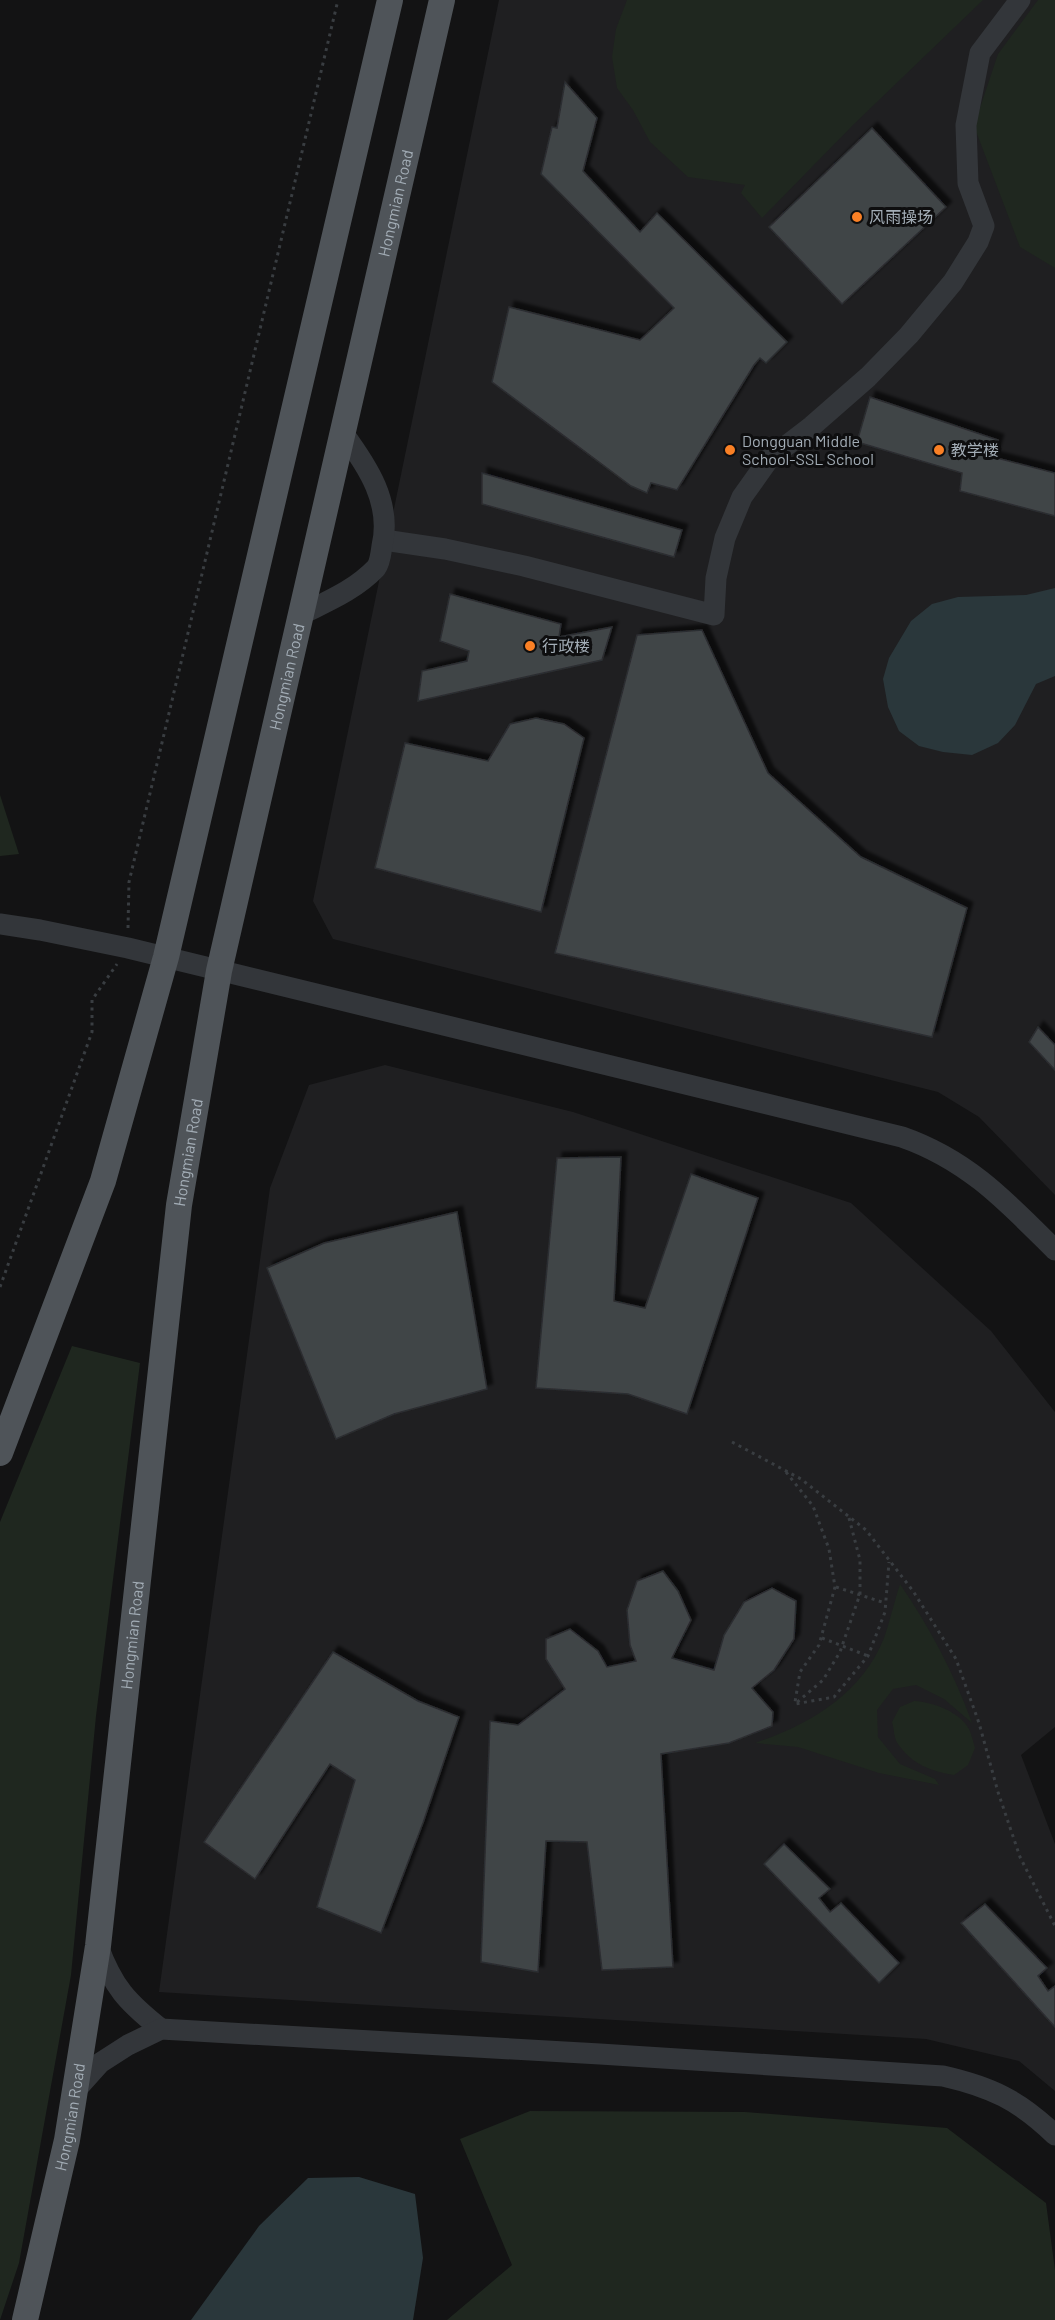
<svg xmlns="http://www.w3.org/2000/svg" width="1055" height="2320" viewBox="0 0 1055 2320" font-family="Barlow,'Noto Sans SC',sans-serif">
  <defs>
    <filter id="shadow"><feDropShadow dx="5.5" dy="-5.5" stdDeviation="1.5" flood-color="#0009"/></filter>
  </defs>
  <rect width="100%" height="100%" fill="#131314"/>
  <g fill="#1f1f21">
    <polygon points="499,0 1055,0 1055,1195 979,1117 938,1092 333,939 313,901"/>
    <polygon points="385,1065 573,1112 851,1203 991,1331 1055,1412 1055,1727 1021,1755 1055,1844 1055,2091 1019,2061 926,2039 159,1992 270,1188 309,1085"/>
  </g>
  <g fill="#1f271f">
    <polygon points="627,0 983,0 853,125 762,218 741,193 745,185 688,177 650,142 633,110 617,88 612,57 616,29"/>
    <polygon points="1038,0 1055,0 1055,268 1020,247 974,126 998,54"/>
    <polygon points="0,795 19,854 0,856"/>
    <polygon points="72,1346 140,1363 96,1716 71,1975 19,2263 0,2320 0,1522"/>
    <path d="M900,1584C930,1628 954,1673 972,1723L944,1699L916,1685L893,1689L877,1710L878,1737L900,1764L935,1779L939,1785L879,1773L798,1747L755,1743C809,1725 862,1694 884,1638C890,1621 894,1602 900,1584Z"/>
    <path d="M914,1701C933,1702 960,1712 969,1729C972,1735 973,1742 975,1748L968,1765L954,1775C931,1771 913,1765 898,1744C894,1739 894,1728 892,1722L900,1707Z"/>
    <polygon points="530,2111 745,2112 947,2128 1046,2203 1055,2270 1055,2320 447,2320 512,2265 460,2139"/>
  </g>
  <g fill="#2a373b">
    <polygon points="1055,588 1055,676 1036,684 1015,725 998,743 972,755 943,752 919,746 899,731 888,707 883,679 889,658 911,621 932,604 958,597 1026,595"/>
    <polygon points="359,2177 415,2194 423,2258 413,2320 191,2320 259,2226 308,2178"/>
  </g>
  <g fill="#414447" stroke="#2c2d30" stroke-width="1.5" filter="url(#shadow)">
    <polygon points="565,82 597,118 583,171 640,232 657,213 787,342 766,363 760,358 754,365 677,490 651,483 647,493 631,486 492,382 509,307 640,340 674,308 541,174 552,127 557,128"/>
    <polygon points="872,128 946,207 842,304 769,227"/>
    <polygon points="870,397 998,440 993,457 1055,473 1055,516 960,491 962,473 857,442"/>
    <polygon points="482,473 682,530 674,557 482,504"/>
    <polygon points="450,594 561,624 559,637 612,627 602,660 418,701 422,671 467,661 469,651 440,641"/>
    <polygon points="702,630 768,773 861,857 967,908 932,1037 555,953 637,635"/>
    <polygon points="536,718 564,724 584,738 541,912 375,868 405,743 488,761 510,724"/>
    <polygon points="1038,1027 1055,1045 1055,1070 1029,1042"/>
    <polygon points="621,1157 614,1301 645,1308 691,1174 758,1198 687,1414 628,1394 536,1388 557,1158"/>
    <polygon points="457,1212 487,1389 394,1414 336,1439 267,1268 324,1243"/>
    <polygon points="663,1571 678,1591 691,1620 672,1658 714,1670 724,1635 744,1602 772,1588 796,1601 794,1639 774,1670 752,1688 773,1712 772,1726 729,1743 661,1754 673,1967 602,1970 587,1842 546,1841 538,1972 481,1962 490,1721 518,1725 565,1689 546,1659 546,1639 570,1629 598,1651 607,1667 636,1661 630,1645 627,1610 637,1581"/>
    <polygon points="333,1652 418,1701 459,1717 423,1823 381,1933 317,1907 355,1780 330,1764 255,1879 204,1842"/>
    <polygon points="784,1844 830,1889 819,1898 830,1912 841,1903 899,1963 879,1983 764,1864"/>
    <polygon points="985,1904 1047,1968 1038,1976 1048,1991 1055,1986 1055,2027 961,1923"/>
  </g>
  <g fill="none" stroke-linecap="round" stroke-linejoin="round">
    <g stroke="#393d41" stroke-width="3" stroke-dasharray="3 4.5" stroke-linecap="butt">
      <polyline points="128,928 129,882 338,0"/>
      <polyline points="0,1287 92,1032 92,1000 117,964"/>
      <polyline points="732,1442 801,1479 866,1530 913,1591 956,1659 979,1723 998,1792 1020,1857 1055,1926"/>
      <polyline points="786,1472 813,1506 829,1549 835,1587 819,1645 800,1672 795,1702"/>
      <polyline points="849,1518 860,1560 860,1594 840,1652 823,1680 795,1704 834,1697 868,1656 885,1612 889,1562"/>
      <polyline points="836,1587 885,1603"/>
      <polyline points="822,1638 868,1656"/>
    </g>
    <g stroke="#33363a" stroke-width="21">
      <polyline points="384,540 445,549 524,566 714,615 716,578 725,538 742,497 769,459 812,426 868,377 909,335 953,282 978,242 984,226 968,183 966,125 980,53 1020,0"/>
      <path d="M302,614C328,601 355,590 376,568C380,563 381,553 382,546C392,503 368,467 343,433"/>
      <path d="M0,924L40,930L128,948L902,1137C968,1160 1007,1202 1055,1250"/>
      <path d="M98,1946C113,1987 127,2002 161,2029"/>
      <path d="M74,2092L100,2063L128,2045L161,2029L600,2054L943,2076C991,2087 1019,2100 1055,2135"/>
    </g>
    <g stroke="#4f5459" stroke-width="26">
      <polyline points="0,1453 103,1181 166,957 390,0"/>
      <path id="s1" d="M25,2320L67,2140L98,1946L179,1205L219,971L442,0"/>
    </g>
  </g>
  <g fill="#fa8025" stroke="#0e0e0f" stroke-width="2">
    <circle cx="857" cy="217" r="6"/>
    <circle cx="730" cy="450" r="6"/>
    <circle cx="939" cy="450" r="6"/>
    <circle cx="530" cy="646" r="6"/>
  </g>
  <g text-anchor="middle" stroke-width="6" stroke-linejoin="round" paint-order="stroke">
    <g font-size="16" fill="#a3adb6" stroke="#0e0e0f">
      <text dy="6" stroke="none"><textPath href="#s1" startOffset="2152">Hongmian Road</textPath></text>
      <text dy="6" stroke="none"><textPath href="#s1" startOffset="1666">Hongmian Road</textPath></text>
      <text dy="6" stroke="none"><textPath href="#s1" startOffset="1180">Hongmian Road</textPath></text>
      <text dy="6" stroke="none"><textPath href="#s1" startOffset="694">Hongmian Road</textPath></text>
      <text dy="6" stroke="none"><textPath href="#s1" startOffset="208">Hongmian Road</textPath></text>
    </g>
    <g font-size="16" fill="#a3adb6" stroke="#0e0e0f" text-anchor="start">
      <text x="869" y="223">风雨操场</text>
      <text x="742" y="447">Dongguan Middle<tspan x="742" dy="18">School-SSL School</tspan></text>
      <text x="951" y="456">教学楼</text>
      <text x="542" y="652">行政楼</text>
    </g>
  </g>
</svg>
